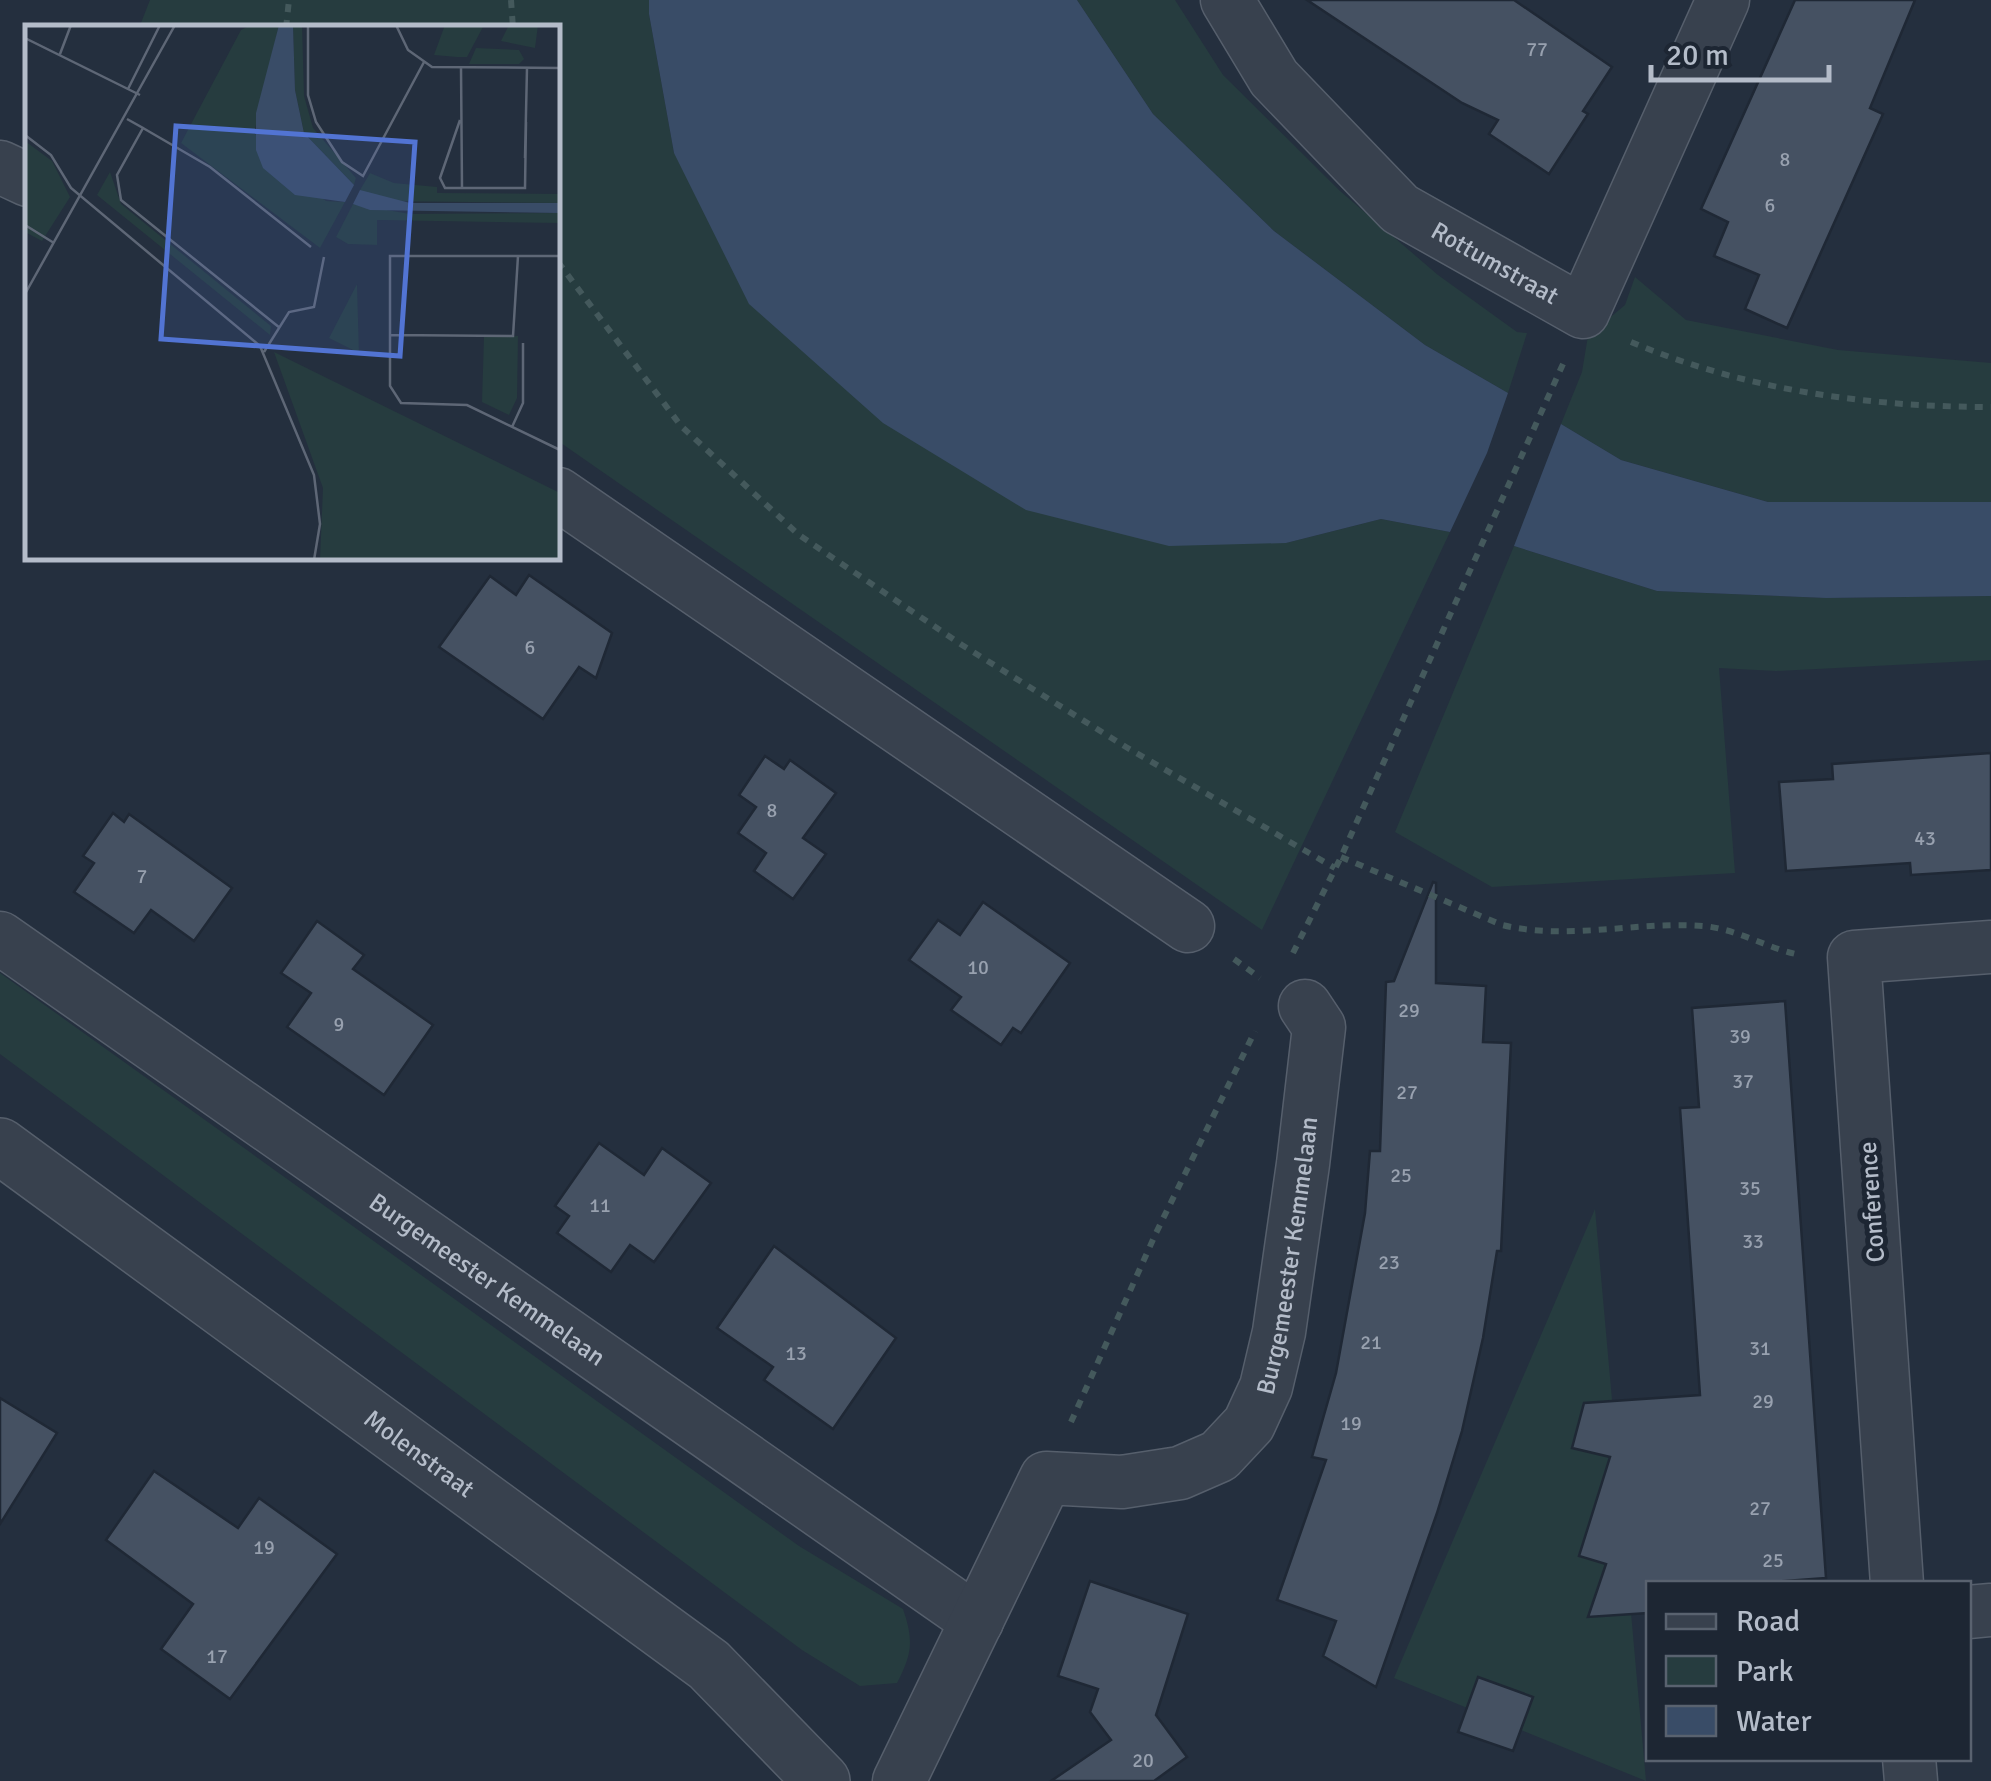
<svg xmlns="http://www.w3.org/2000/svg" width="1991" height="1781" viewBox="0 0 1991 1781" font-family="Signika,sans-serif">
  <rect width="100%" height="100%" fill="#242f3e"/>
  <g fill="#263c3f">
    <polygon points="150,0 649,0 649,14 674,153 1286,543 1381,519 1450,532 1262,930 558,441 558,28 139,28"/>
    <polygon points="1077,0 1175,0 1223,75 1340,191 1438,275 1517,332 1527,333 1508,393 1425,345 1274,231 1153,114"/>
    <polygon points="1635,277 1686,320 1838,350 1991,363 1991,502 1768,502 1621,460 1561,424 1582,372 1588,336 1625,305"/>
    <polygon points="1514,546 1657,591 1826,598 1991,596 1991,660 1776,671 1719,668 1735,873 1492,887 1395,832"/>
    <path d="M0,973L799,1546L903,1609C914,1641 912,1654 897,1683L860,1686L802,1650L0,1054Z"/>
    <polygon points="1595,1209 1646,1781 1394,1678"/>
  </g>
  <g fill="#394c67">
    <polygon points="649,0 1077,0 1153,114 1274,231 1425,345 1508,393 1487,453 1450,532 1381,519 1286,543 1169,546 1026,510 883,423 749,304 674,153 649,14"/>
    <polygon points="1561,424 1621,460 1768,502 1991,502 1991,596 1826,598 1657,591 1514,546"/>
  </g>
  <g fill="#455162" stroke="#1f2835" stroke-width="2.5">
    <polygon points="1307,0 1514,0 1612,67 1583,111 1588,114 1549,174 1489,134 1498,120 1462,103"/>
    <polygon points="1795,0 1915,0 1870,108 1883,114 1787,328 1745,309 1759,275 1714,256 1728,222 1701,209"/>
    <polygon points="529,575 612,633 596,678 579,667 543,719 439,647 490,576 516,595"/>
    <polygon points="1991,753 1991,870 1911,875 1910,863 1786,871 1779,782 1833,779 1832,764"/>
    <polygon points="765,756 784,769 790,760 836,793 803,838 826,854 793,899 754,871 766,853 738,833 756,807 739,795"/>
    <polygon points="113,813 124,822 129,814 232,888 194,941 151,910 134,933 74,892 94,863 83,856"/>
    <polygon points="1433,882 1436,883 1436,983 1486,986 1483,1042 1511,1043 1501,1251 1497,1251 1483,1338 1462,1431 1437,1513 1376,1687 1323,1656 1336,1621 1277,1600 1326,1460 1312,1457 1336,1373 1365,1213 1370,1151 1380,1151 1386,982 1394,981"/>
    <polygon points="983,902 1070,963 1021,1033 1013,1028 1001,1045 951,1010 961,997 909,960 938,920 960,935"/>
    <polygon points="317,921 364,955 353,969 433,1025 384,1095 287,1027 311,993 281,973"/>
    <polygon points="1785,1001 1826,1578 1744,1584 1648,1584 1648,1613 1588,1617 1606,1564 1579,1556 1610,1457 1572,1448 1584,1403 1700,1395 1680,1108 1699,1107 1692,1008"/>
    <polygon points="599,1143 644,1175 662,1148 711,1183 654,1262 630,1245 611,1272 557,1233 569,1216 555,1206"/>
    <polygon points="774,1246 896,1338 833,1429 764,1380 773,1367 717,1328"/>
    <polygon points="0,1398 57,1433 0,1524"/>
    <polygon points="154,1471 238,1528 259,1498 337,1554 230,1699 161,1649 193,1604 106,1540"/>
    <polygon points="1090,1581 1188,1614 1156,1715 1187,1757 1154,1781 1051,1781 1111,1740 1090,1712 1098,1689 1058,1676"/>
    <polygon points="1478,1677 1533,1697 1513,1751 1458,1732"/>
  </g>
  <g fill="none" stroke-linecap="round" stroke-linejoin="round">
    <defs>
      <g id="minor">
        <path id="s1" d="M1227,0L1274,78L1400,209L1583,312L1723,0"/>
        <polyline points="0,167 28,180"/>
        <polyline points="558,494 1188,926"/>
        <path id="s2" d="M0,938L977,1621"/>
        <polyline points="1897,1584 1854,957 1991,947"/>
        <polyline points="1968,1612 1991,1610"/>
        <polyline points="1909,1758 1911,1781"/>
        <path id="s3" d="M899,1781L1046,1478L1122,1482L1180,1473L1219,1456L1249,1424L1266,1387L1279,1332L1303,1164L1319,1027L1305,1006"/>
      </g>
      <g id="tertiary">
        <path id="s4" d="M0,1146L709,1665L822,1781"/>
      </g>
    </defs>
    <use href="#minor" stroke="#565f6c" stroke-width="55"/>
    <use href="#tertiary" stroke="#565f6c" stroke-width="58"/>
    <g stroke="#44595c" stroke-width="6" stroke-dasharray="8 8" stroke-linecap="butt">
      <polyline points="511,0 513,28"/>
      <polyline points="286,28 289,0"/>
      <polyline points="558,262 681,426 799,535 962,645 1126,747 1335,868"/>
      <path d="M1631,342C1745,390 1868,407 1991,407"/>
      <path d="M1341,857L1502,925C1569,941 1635,921 1703,926C1738,929 1766,948 1800,955"/>
      <polyline points="1293,953 1341,857 1563,364"/>
      <polyline points="1234,959 1260,978"/>
      <polyline points="1071,1422 1156,1233 1255,1031"/>
    </g>
    <use href="#minor" stroke="#38414e" stroke-width="52"/>
    <use href="#tertiary" stroke="#38414e" stroke-width="55"/>
  </g>
  <g text-anchor="middle" stroke-width="10" stroke-linejoin="round" paint-order="stroke">
    <g font-size="20" fill="#98a1af">
      <text x="1537" y="56">77</text>
      <text x="1785" y="166">8</text>
      <text x="1770" y="212">6</text>
      <text x="530" y="654">6</text>
      <text x="772" y="817">8</text>
      <text x="1925" y="845">43</text>
      <text x="142" y="883">7</text>
      <text x="978" y="974">10</text>
      <text x="1409" y="1017">29</text>
      <text x="339" y="1031">9</text>
      <text x="1740" y="1043">39</text>
      <text x="1743" y="1088">37</text>
      <text x="1407" y="1099">27</text>
      <text x="1401" y="1182">25</text>
      <text x="1750" y="1195">35</text>
      <text x="600" y="1212">11</text>
      <text x="1753" y="1248">33</text>
      <text x="1389" y="1269">23</text>
      <text x="1371" y="1349">21</text>
      <text x="1760" y="1355">31</text>
      <text x="796" y="1360">13</text>
      <text x="1763" y="1408">29</text>
      <text x="1351" y="1430">19</text>
      <text x="1760" y="1515">27</text>
      <text x="264" y="1554">19</text>
      <text x="1773" y="1567">25</text>
      <text x="217" y="1663">17</text>
      <text x="1143" y="1767">20</text>
    </g>
    <g font-size="25" fill="#b4bcc9" stroke="#1d2633">
      <text dy="9" stroke="none"><textPath href="#s1" startOffset="382">Rottumstraat</textPath></text>
      <text transform="translate(1871 1202) rotate(-94)" y="9">Conference</text>
      <text dy="9" stroke="none"><textPath href="#s3" startOffset="732">Burgemeester Kemmelaan</textPath></text>
      <text dy="9" stroke="none"><textPath href="#s2" startOffset="595">Burgemeester Kemmelaan</textPath></text>
      <text dy="9" stroke="none"><textPath href="#s4" startOffset="520">Molenstraat</textPath></text>
    </g>
  </g>
  <g transform="translate(25 25)">
    <rect width="535" height="535" fill="#242f3e"/>
    <path d="M226,0H254L229,108L301,176L320,177L295,223L156,118L216,5ZM268,0H277L279,71L288,103L331,153L329,160L279,108L270,65ZM420,0H459L442,32H432L409,30ZM484,0H513L510,23L476,16ZM451,23L494,25L499,34L494,39H444ZM0,116L27,136L45,172L17,216L0,207ZM85,147L96,179L246,301L245,310L72,170ZM345,148L369,158L412,162V168L535,169V178L359,176L335,165ZM328,179L385,189L535,188V198L352,195V220L323,219L311,212ZM332,259L334,328L304,313ZM493,311L492,373L484,390L457,377L459,312ZM249,327L535,468V535H295L298,463Z" fill="#263c3f"/>
    <path d="M254,0H268L270,65L279,108L329,160L320,177L270,170L238,143L231,125V88ZM335,165L385,178H535V188L345,185L328,179Z" fill="#394c67"/>
    <path fill="none" stroke="#5e6776" stroke-width="2.5" d="M283,0V70L291,97L317,137L338,151L399,37M371,0L383,25L407,42L535,43M0,1V13L115,70M35,29L46,0M436,42L437,163H500L501,97M103,64L135,0M102,94L118,103L92,150L96,175L255,303M435,95L415,153L420,163H437M118,103L185,142L286,222M0,110L26,130L46,163L235,321L289,450L295,499L289,535M500,133L502,43M0,200L29,218M535,231H365V361L376,378L442,380L535,425M0,269L150,0M365,310L488,311L493,231M239,327L264,287L289,282L299,232M487,402L498,378V318"/>
    <path fill="#5274d3" fill-opacity="0.15" stroke="#5274d3" stroke-width="5" d="M151,101L390,117L375,331L136,314Z"/>
    <rect width="535" height="535" fill="none" stroke="#b4bcc9" stroke-width="5"/>
  </g>
  <rect x="1646" y="1581" width="325" height="180" fill="#1d2633" stroke="#59626f" stroke-width="2.5"/>
  <rect x="1666" y="1614" width="50" height="15" fill="#38414e" stroke="#59626f" stroke-width="2.5"/>
  <text x="1736" y="1631" font-size="30" fill="#b4bcc9">Road</text>
  <rect x="1666" y="1656" width="50" height="30" fill="#263c3f" stroke="#59626f" stroke-width="2.5"/>
  <text x="1736" y="1681" font-size="30" fill="#b4bcc9">Park</text>
  <rect x="1666" y="1706" width="50" height="30" fill="#394c67" stroke="#59626f" stroke-width="2.5"/>
  <text x="1736" y="1731" font-size="30" fill="#b4bcc9">Water</text>
  <path d="M1651 65v15h178v-15" fill="none" stroke="#b4bcc9" stroke-width="5"/>
  <text x="1666" y="65" font-size="30" fill="#b4bcc9" stroke="#1d2633" stroke-width="8" paint-order="stroke">20 m</text>
</svg>
